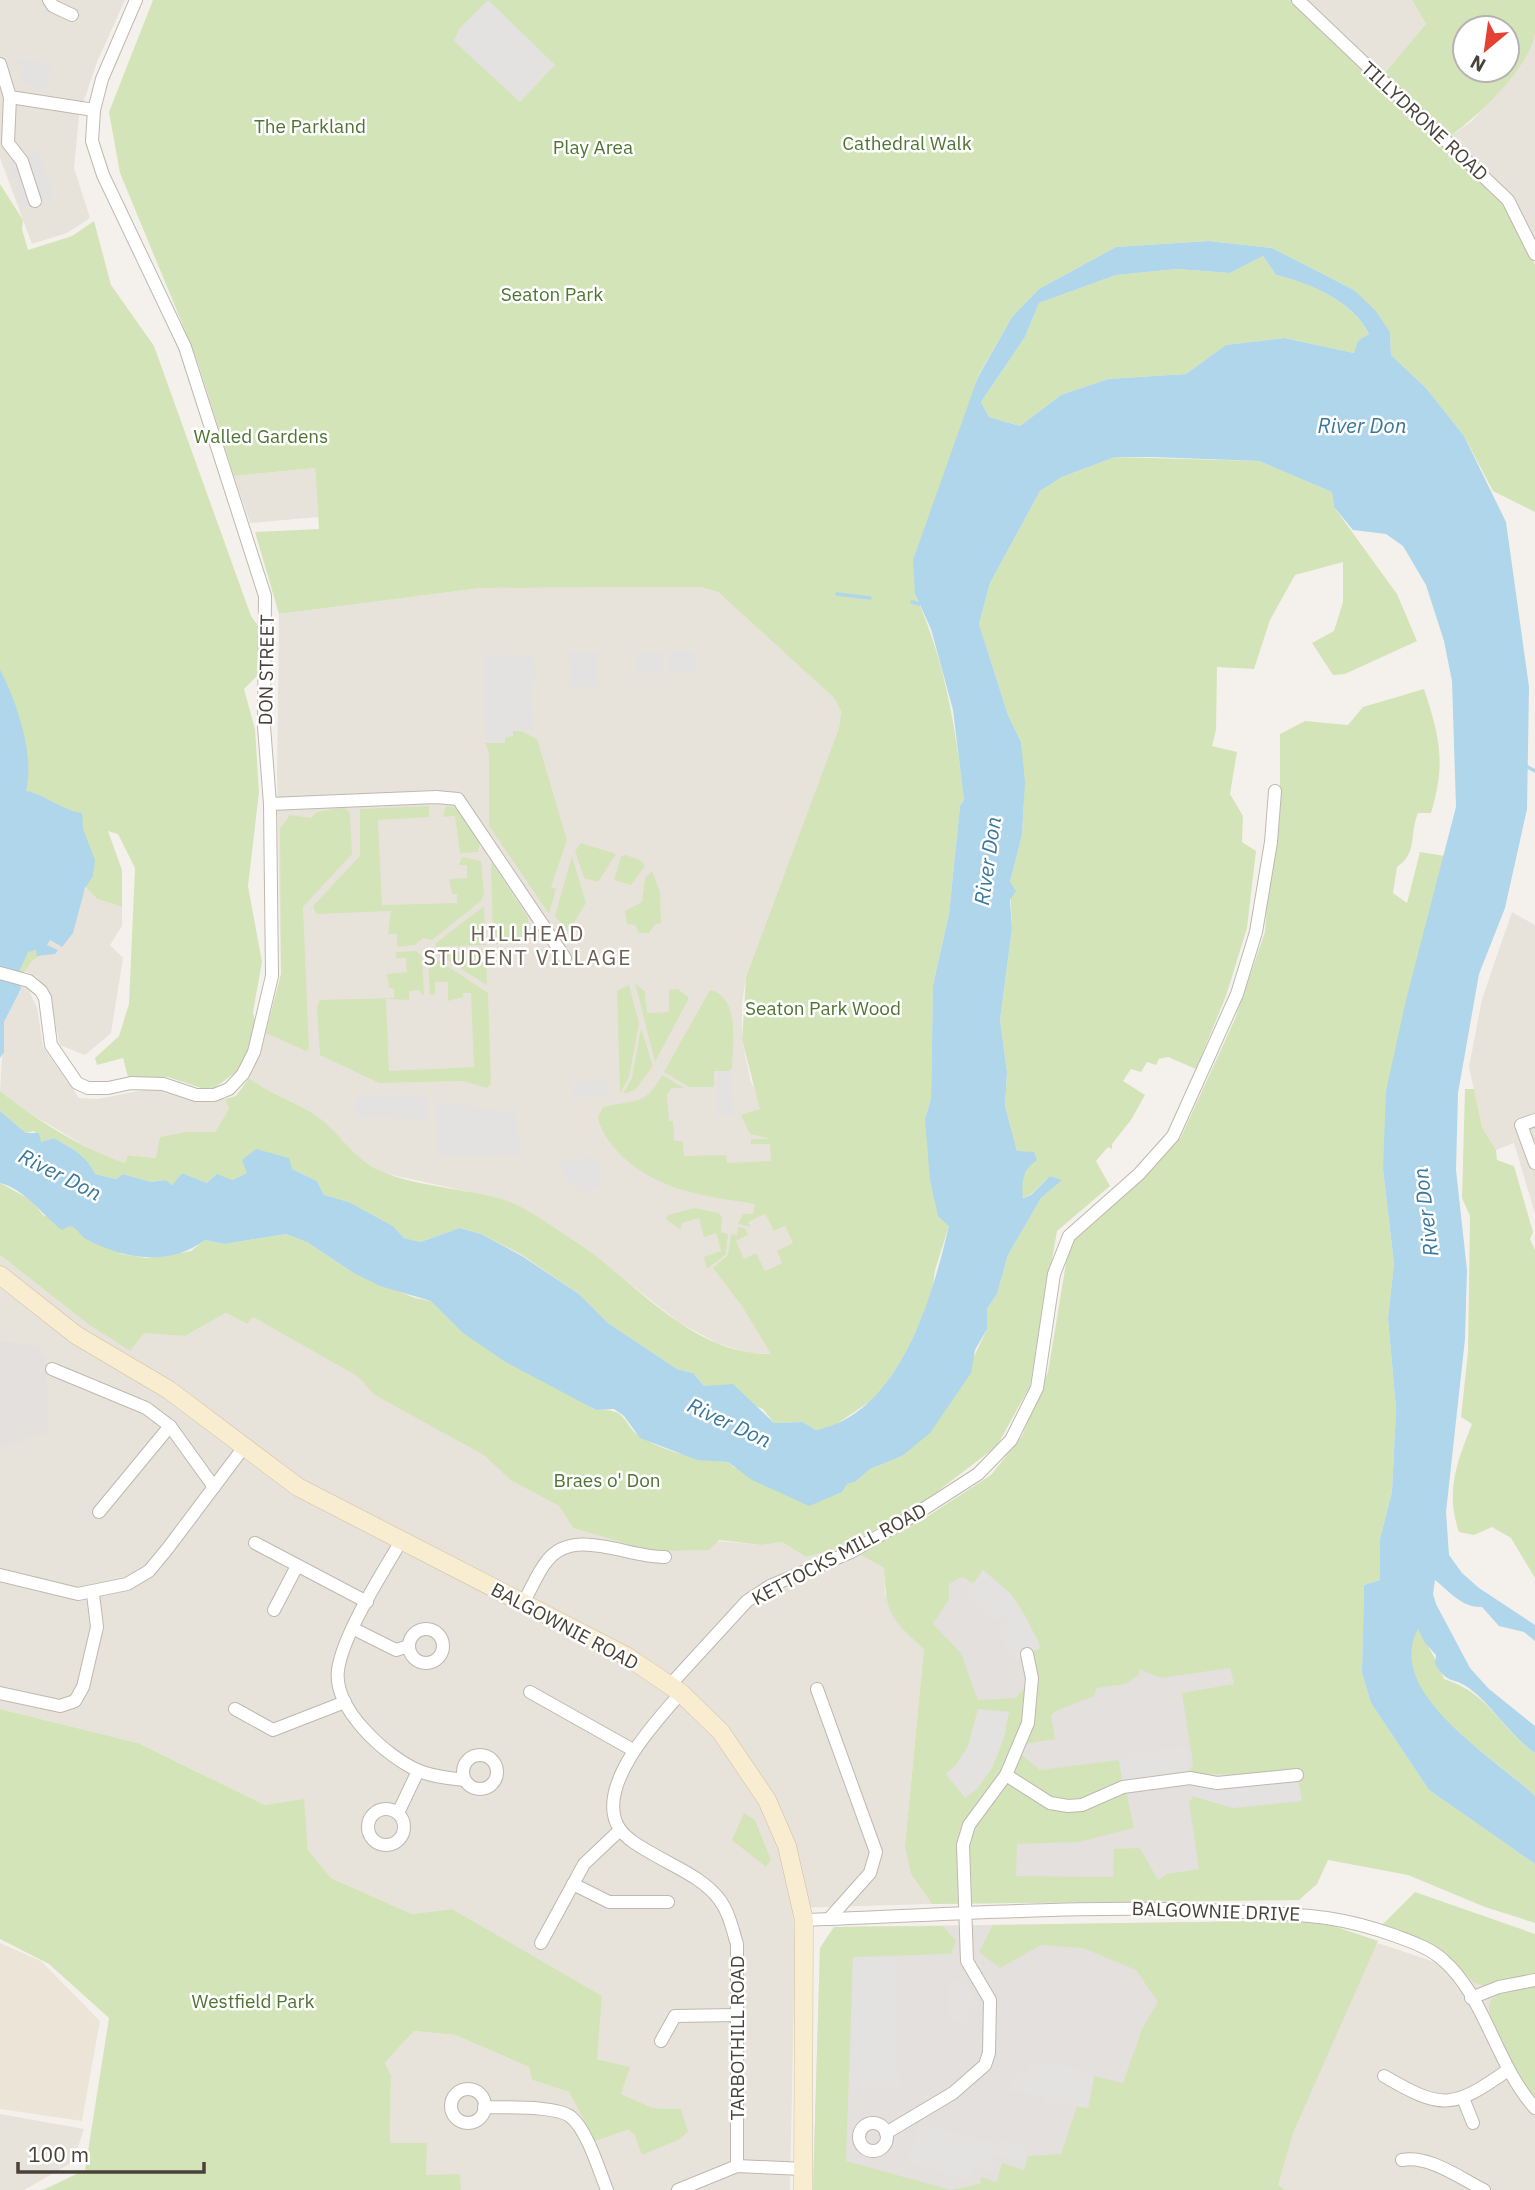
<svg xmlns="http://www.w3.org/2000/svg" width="1535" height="2190" viewBox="0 0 1535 2190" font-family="'IBM Plex Sans',sans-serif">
  <rect width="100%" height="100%" fill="#f4f1ec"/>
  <g fill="#e8e3da">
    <polygon points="0,0 125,0 97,62 79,116 74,168 90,218 67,233 32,244 0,158"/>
    <polygon points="1302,0 1412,0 1426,24 1383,75"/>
    <polygon points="1535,35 1535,240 1511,197 1449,137 1472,121 1494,96 1513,74"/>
    <polygon points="315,468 318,517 250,523 234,476"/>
    <polygon points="700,587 718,592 834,698 841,711 839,728 787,874 746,977 742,1004 742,1040 751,1082 845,1247 771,1354 749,1353 717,1343 680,1323 574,1240 506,1200 383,1173 363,1161 318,1117 264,1090 249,1078 259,1056 281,974 277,775 279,614 481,588"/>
    <polygon points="86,887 97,899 122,907 122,926 110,945 123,958 111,1033 85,1055 60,1045 48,991 37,977 20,969 50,940 62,947"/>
    <polygon points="1512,912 1535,925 1535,1214 1514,1143 1496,1150 1482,1127 1469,1067 1482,999"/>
    <polygon points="20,984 28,989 37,1007 43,1047 79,1098 98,1099 158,1087 195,1098 225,1099 229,1109 215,1132 186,1132 156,1158 129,1155 125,1163 100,1155 23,1109 0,1091 4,1022 21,990"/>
    <polygon points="0,1255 85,1322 185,1336 226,1313 247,1324 253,1316 358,1376 376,1395 485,1456 510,1480 559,1506 573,1528 762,1545 782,1542 806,1557 846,1546 884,1568 885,1598 924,1649 905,1846 911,1874 932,1904 793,1908 795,1946 790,2190 461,2190 459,2175 426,2175 390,2143 391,2075 385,2063 414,2031 455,2035 529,2067 532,2080 569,2092 595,2141 628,2130 634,2134 642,2154 681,2109 653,2108 621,2094 629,2067 597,2059 452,1909 412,1914 331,1878 308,1850 303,1800 265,1805 138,1743 0,1709"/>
    <polygon points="1378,1943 1485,1979 1502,2011 1535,2032 1535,2190 1268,2190 1333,2009"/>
    <polygon points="0,2114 84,2129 73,2162 24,2190 0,2190"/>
  </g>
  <g fill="#e4e0dd">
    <polygon points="0,1341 38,1346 47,1359 48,1432 0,1448"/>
    <polygon points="895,1541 1302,1617 1317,1884 1299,1900 932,1904 911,1874 905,1850 924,1650 892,1618 885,1598"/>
    <polygon points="1262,1921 1378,1941 1293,2133 1278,2185 1285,2190 813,2190 820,1948 834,1927"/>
  </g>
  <polygon fill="#ece5d7" points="0,1943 41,1961 100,2021 82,2121 0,2109"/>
  <g fill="#d4e4b9" fill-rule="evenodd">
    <path d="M153,0H1292L1503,203L1535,264V512L1493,491L1464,436L1426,388L1391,355L1390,332L1354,290L1272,248L1209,241L1116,247L1039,289L1012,317L978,376L915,594C945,661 956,728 964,800L960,806L949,914L933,985L931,1099L925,1119L949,1226L935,1270L931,1300L904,1357L878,1396L832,1427L816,1430L803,1422L774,1423L763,1409L704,1386L693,1373L677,1369L608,1323L579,1294L522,1255L481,1234L461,1228L419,1242L404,1238L393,1226L349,1202L324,1195L317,1181L292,1169L247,1173L232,1180L207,1183L182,1173L172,1185L166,1180L151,1182L123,1174L116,1179L95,1174C87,1155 71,1148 54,1138L41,1142L34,1131L26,1133L0,1111V1091C37,1120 80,1148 125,1163L128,1155L156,1158L160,1137L186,1132H215L229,1109L225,1099L236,1096L249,1078C270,1095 297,1102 318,1117C341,1134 355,1161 383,1172C415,1186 467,1189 502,1199C525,1206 551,1226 572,1239C634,1279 690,1355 771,1354L742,1306L713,1268L728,1255L731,1234L737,1235L738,1227L745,1228L748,1235L736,1241L744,1259L756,1253L765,1271L782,1263L777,1251L793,1243L785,1226L774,1231L765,1214L748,1222L751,1227L738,1224L743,1214H753L755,1204C706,1196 662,1192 624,1158C612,1146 601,1134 598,1117L603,1107C633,1099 644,1108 662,1075L684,1088H672L667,1094L669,1121H673L674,1141H683L684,1156L726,1155L727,1163L771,1161L770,1144H751V1139H770L750,1134L741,1115L760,1109L742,1040L746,977L839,728L841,711L834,698L718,592L700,587L481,588L279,614L255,532L319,529L315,468L234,476L196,357L120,173L109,112Z"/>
    <path d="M1412,0H1535C1535,11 1535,22 1535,33C1530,68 1476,118 1449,137L1383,75L1426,24ZM1465,28H1507V70H1465Z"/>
    <polygon points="0,184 23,220 22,229 28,250 72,236 94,221 111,285 154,346 251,616 262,632 261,672 244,689 255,729 259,792 248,886 262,962 253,1012 256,1026 249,1050 236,1072 213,1089 201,1088 168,1077 128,1077 123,1058 97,1065 95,1058 119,1036 129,1004 135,868 118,834 108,831 122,870 122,907 97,899 82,883 55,938 44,940 46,951 32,961 23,974 0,968"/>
    <path d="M1263,256L1276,275C1311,283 1352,301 1369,334L1354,353L1284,338L1226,345L1186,374L1108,379L1061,395L1020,426L989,417L981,402L1025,337L1039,303L1116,275L1177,269L1230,273Z"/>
    <path d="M1115,457L1259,461L1332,492L1334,507L1397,594L1417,641L1345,674L1333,675L1312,643L1334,631L1343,602V562L1295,575L1270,620L1254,669L1217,667L1216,730L1212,746L1237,752L1230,794L1243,816L1242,842L1256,851L1247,928L1226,996L1196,1069L1168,1057L1159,1059L1156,1065L1147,1062L1141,1072L1131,1069L1123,1081L1145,1095L1131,1120L1112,1144V1149L1108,1147L1096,1161L1110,1186L1057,1231L1030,1386L997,1446L925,1501L846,1546L806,1557L782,1542L762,1545L719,1540L709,1550L652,1551L573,1528L559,1506L510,1480L485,1456L375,1395L357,1376L253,1317L247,1324L226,1313L185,1336L144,1333L130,1351L85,1322L0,1255V1183L31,1200L43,1215L77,1228L122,1254L146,1258L174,1254L191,1251L205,1240L224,1244L286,1234L307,1242L352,1272L415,1298L431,1301L595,1410C632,1408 620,1426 644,1439C670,1453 699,1460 728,1462L735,1468L847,1484L855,1482L870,1469L902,1456L970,1365L987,1329V1309L997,1294L1008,1255L1041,1198L1061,1180L1050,1176L1030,1195L1022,1198L1021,1181L1030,1165L1017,1151L1005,1106L1007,1072L1000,1020L1012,929L1010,882L1022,835L1024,800L1021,742L1008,715L979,624L990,583L1040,491L1062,477Z"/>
    <path d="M1424,689C1440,737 1446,764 1431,813H1418C1409,835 1418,853 1397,867L1393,893L1407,903L1420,852L1445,856L1383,1169L1394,1264L1388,1318L1396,1409L1392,1492L1380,1539V1580L1364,1585L1362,1673L1371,1703L1429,1790L1535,1864V1923L1485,1907L1408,1875L1328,1860L1317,1884L1299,1900L932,1904L911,1874L905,1846L924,1649C891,1619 886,1614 884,1568L859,1554L925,1518L991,1475L1022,1436L1048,1372L1070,1239L1143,1179L1181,1137L1235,1019L1265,932L1270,863L1280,815V734L1305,721L1348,725L1363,707ZM983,1570L1010,1594L1039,1642L1027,1654L1032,1678L1016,1698L978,1700L961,1653L933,1624L949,1599V1584L962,1577L974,1583ZM1230,1668L1234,1684L1182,1693L1193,1764L1189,1774L1215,1777L1233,1808L1193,1796L1189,1803L1199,1869L1167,1874L1158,1880L1140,1848L1114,1849L1113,1877L1016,1876L1017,1844L1079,1842L1134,1828L1119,1760L1040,1770L1017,1751L1020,1745L1055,1739L1051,1715L1056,1711L1094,1696L1097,1688L1125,1684L1139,1675V1669L1160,1678Z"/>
    <polygon points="513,731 521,731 537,739 567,840 551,887 556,889 549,914 489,826 489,753 485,743 504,743 505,737"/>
    <polygon points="429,806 429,817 378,820 382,905 457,903 457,894 452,894 449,879 467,878 467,865 459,865 462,857 481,861 484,894 481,901 432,940 423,938 415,945 397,947 397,934 388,934 391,911 316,914 313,906 360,856 360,809"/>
    <polygon points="446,806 457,808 480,842 478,852 460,853 455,816 443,817"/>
    <polygon points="344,807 350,813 352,854 303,907 309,1049 306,1051 266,1033 281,974 280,829 290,815 311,818 317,812"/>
    <polygon points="581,843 616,854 598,882 584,878 575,851"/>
    <polygon points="626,855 642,861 645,866 631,885 614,880 621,856"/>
    <polygon points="572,856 586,903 568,932 555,916"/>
    <polygon points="491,861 528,917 529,938 516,944 493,944"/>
    <polygon points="652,871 660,892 661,923 655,924 649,933 639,933 635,925 627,924 625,911 642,902 645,878"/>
    <polygon points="484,906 486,945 436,947 435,944"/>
    <polygon points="416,951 422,956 424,995 421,995 420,990 409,991 409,1000 386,999 389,1071 474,1067 471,993 463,993 463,997 448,1001 448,982 435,982 435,994 430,995 428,961 432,956 488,993 491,1084 487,1088 463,1081 379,1083 320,1055 317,1007 320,1000 394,998 394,989 389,988 387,974 407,972 406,958 396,958 396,952"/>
    <polygon points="486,951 487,985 437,954 438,952"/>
    <polygon points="635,983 645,992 647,1013 669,1012 669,990 678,989 689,998 655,1062"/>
    <polygon points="629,985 639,1023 629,1077 620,1093 617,991"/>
    <path d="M710,990C740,996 733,1044 732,1068L729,1071H714V1087H689L664,1072Z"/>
    <polygon points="641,1028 653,1066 635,1090 623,1094 632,1078"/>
    <path d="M1465,1089H1474L1482,1127L1496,1150L1497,1160L1514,1166L1533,1232L1530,1239L1535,1250V1578L1511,1538L1492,1527L1474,1535L1459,1532C1445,1492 1457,1462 1472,1424L1461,1417L1468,1352L1470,1216L1462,1198Z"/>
    <polygon points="694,1208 719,1213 722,1218 721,1232 728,1234 726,1254 707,1269 704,1257 721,1251 716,1233 704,1237 699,1218 682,1223 681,1230 666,1219 668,1215"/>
    <path d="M1418,1628C1427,1647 1437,1658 1444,1679C1491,1694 1498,1727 1535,1753V1796C1498,1760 1416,1713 1410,1659C1409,1648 1413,1638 1418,1628Z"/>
    <polygon points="0,1709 138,1743 265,1805 304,1799 308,1850 331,1878 412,1914 452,1909 602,1996 597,2059 630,2067 621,2094 653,2108 681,2109 688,2132 678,2140 642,2155 634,2134 628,2130 595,2141 569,2092 532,2080 529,2067 455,2035 414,2031 385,2063 391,2075 390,2143 427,2143 426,2175 460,2174 461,2190 43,2190 85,2170 109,2018 49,1964 0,1939"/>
    <polygon points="744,1813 755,1820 771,1860 766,1867 732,1840"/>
    <polygon points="1415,1892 1535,1934 1535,1974 1484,1986 1473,1982 1464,1972 1461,1974 1381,1926"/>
    <polygon points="1262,1921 1322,1922 1378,1941 1293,2133 1278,2185 1285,2190 813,2190 820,1948 834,1927 943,1926 956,1941 951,1954 853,1957 846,2161 951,2190 980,2184 981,2177 997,2182 1002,2163 1024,2170 1028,2156 1061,2154 1077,2107 1088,2108 1094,2076 1123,2083 1142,2029 1158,2002 1136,1970 1083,1948 1041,1945 1000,1968 979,1952 993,1925"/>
    <path d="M1535,1987V2098C1523,2085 1482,2018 1490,2002C1497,1989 1522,1988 1535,1987Z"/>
  </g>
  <g fill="#e4e2e0">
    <polygon points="488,0 555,65 520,102 454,41 460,28"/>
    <polygon points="16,57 51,64 46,89 20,83 23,67 14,65"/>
    <polygon points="39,151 54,198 22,208 7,161"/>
    <polygon points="668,651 695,651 696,672 668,672"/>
    <polygon points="598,652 598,687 570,687 569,653"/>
    <polygon points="664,652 664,673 636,674 636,653"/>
    <polygon points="483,655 534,656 535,680 531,681 534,729 513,731 513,736 505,737 505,743 485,743"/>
    <polygon points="717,1071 731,1071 734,1116 718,1115"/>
    <polygon points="608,1080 609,1095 574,1096 573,1082"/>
    <polygon points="356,1094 429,1097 428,1120 354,1117"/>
    <polygon points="436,1101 516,1113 521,1155 437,1156"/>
    <polygon points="589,1154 604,1170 599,1177 602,1184 585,1193 566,1180 558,1162 582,1159"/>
    <polygon points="983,1570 1011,1594 1026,1617 1041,1648 1012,1660 998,1630 1010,1622 1004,1613 992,1621 966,1595"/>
    <polygon points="978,1709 1009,1712 1004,1738 992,1768 977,1789 965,1798 946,1774 956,1765 968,1746"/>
    <polygon points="1185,1746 1189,1774 1297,1775 1302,1801 1233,1808 1193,1796 1190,1778 1123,1787 1119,1760 1125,1759 1125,1755"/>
    <polygon points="853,1957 897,1957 896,2073 901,2074 901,2089 851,2089"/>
    <polygon points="950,1977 968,1985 978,2005 969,2006 969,2023 950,2021"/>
    <polygon points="1060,2064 1094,2076 1088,2108 1043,2102 1044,2096 1009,2091 1016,2071 1028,2073 1027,2065"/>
    <polygon points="919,2124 996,2144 998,2139 1027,2147 1023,2162 994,2154 989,2172 973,2167 970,2180 908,2163"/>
  </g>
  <g fill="#afd6ea" fill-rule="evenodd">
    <path d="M1209,241L1272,248L1354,290L1375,310L1390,332L1391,355L1426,388L1464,436L1506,522L1529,687L1527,809L1505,908L1479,974L1458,1093L1456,1170L1467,1270L1465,1339L1446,1512L1449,1555L1462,1573L1479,1588L1535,1625V1641L1524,1632L1499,1626L1482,1607C1462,1608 1449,1591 1435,1580L1433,1594L1436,1604L1470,1668L1489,1689L1535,1726V1753C1509,1735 1494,1707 1469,1688C1452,1676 1449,1686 1435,1664L1436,1655L1425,1643L1418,1629C1383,1693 1496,1758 1535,1796V1864L1429,1790L1371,1703L1362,1673L1364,1585L1380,1580V1539L1392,1492L1396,1409L1388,1318L1394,1264L1383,1169L1386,1091L1406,1000L1456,807L1452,681L1444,641L1426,585L1403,546L1386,534L1353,530L1334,507L1332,492L1259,461L1153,457H1115L1062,477L1040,491L990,583L979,624L1008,715L1021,742L1025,782L1022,835L1010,882L1016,891L1010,900L1012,929L1000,1020L1007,1072L1005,1106L1017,1151L1034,1152L1037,1160C1023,1170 1021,1181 1023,1198L1031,1195L1050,1176L1062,1180L1041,1198L1008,1255L997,1294L987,1309V1329L975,1350L971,1373L930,1433L902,1456L870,1469L855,1482L847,1484L842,1492L809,1506L752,1480L728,1462L697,1460L640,1438L624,1416L614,1409L596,1410L504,1361L463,1333L431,1301L380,1286L352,1272L307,1242L286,1234L224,1244L205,1240C170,1267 123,1259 86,1239C79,1235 78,1228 70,1226L62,1230C41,1214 26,1190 0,1183V1111L26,1133H39L41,1142L54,1138C71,1148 87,1155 95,1174L116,1179L123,1174L151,1182L166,1180L172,1185L182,1173L207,1183L217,1174L232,1180L247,1173L242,1160L256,1149L289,1158L292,1169L317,1181L324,1195L349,1202L393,1226L404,1238L420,1242L460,1228L481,1234L522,1256L579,1294L608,1323L677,1369L693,1373L704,1386L733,1384L774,1423L803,1422L816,1430C900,1414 932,1297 949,1226L938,1216L930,1180L925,1119L931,1099L933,985L949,914L960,806L964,800L953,710L931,629L915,594L913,560L978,377L1012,317L1039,289L1116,247ZM1263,256L1276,275C1310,283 1353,301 1369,334L1358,341L1354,353L1284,338L1226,345L1186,374L1108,379L1061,395L1020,426L989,417L981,402L1025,337L1039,303L1116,275L1177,269L1230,273Z"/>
    <path d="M0,670C17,701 35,757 26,791C47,795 60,810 82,813L83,829L95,860L93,876L85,888L73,933L62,947L50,940L47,945L58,950L55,954L37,956L36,950L28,952L18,974L21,989L4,1022V1052L0,1058Z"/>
  </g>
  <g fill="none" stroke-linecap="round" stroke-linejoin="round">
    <g stroke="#afd6ea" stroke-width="3.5">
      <polyline points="837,594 870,598"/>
      <polyline points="912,602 919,604"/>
      <polyline points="1524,765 1535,771"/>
    </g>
    <defs>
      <g id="street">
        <polyline points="49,0 53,6 72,15"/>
        <polyline points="1298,0 1508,200 1535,254"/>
        <polyline points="0,64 10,97 94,110"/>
        <polyline points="10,97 8,143 22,161 35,201"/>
        <polyline points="270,804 436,797 458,799 565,958"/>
        <polyline points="0,973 29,981 41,991 45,998 51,1045 77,1083 88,1088 108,1088 131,1083 163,1084 196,1095 214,1095 229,1089 243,1074 254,1052 272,976 270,804 264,726 265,596 185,347 103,175 92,141 94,110 102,79 136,0"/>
        <polyline points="1535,1120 1521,1125 1535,1163"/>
        <polyline points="52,1369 146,1408 170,1426 214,1487"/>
        <polyline points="99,1512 170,1426"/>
        <path d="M401,1541C382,1574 343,1634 338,1670C333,1709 386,1756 417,1770C432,1777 449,1778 464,1780"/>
        <polyline points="255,1543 367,1602"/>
        <polyline points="0,1575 78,1594 127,1584 149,1571 168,1548 244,1447"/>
        <path d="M523,1603C531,1590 537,1573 547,1561C574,1526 628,1558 665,1557"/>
        <polyline points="274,1610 297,1566"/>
        <polyline points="354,1629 396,1650 409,1646"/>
        <circle cx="426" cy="1646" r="17"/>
        <polyline points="670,1685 747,1601 770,1586 851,1552 908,1519 978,1474 1011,1440 1037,1388 1054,1274 1069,1236 1139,1174 1173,1136 1237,994 1256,932 1271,842 1275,791"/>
        <polyline points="817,1689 876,1852 870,1873 829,1919"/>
        <polyline points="530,1692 633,1750"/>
        <polyline points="0,1693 60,1706 75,1701 83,1687 97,1627 93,1594"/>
        <path d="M681,1693C656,1721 594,1787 619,1828C627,1840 641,1847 653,1854C675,1867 703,1878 719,1899C729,1912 732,1928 737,1944V2166"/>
        <polyline points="235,1709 273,1730 345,1702"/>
        <circle cx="480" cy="1772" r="17"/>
        <polyline points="1006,1775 1050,1803 1068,1806 1082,1805 1123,1787 1190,1778 1217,1783 1297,1775"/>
        <circle cx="386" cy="1827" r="18"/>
        <polyline points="398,1813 418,1771"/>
        <polyline points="573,1884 609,1902 668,1902"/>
        <path d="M804,1920C951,1915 1098,1903 1245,1912C1305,1915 1338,1915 1396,1936C1412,1942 1430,1948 1443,1960C1485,1996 1496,2065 1535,2108"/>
        <polyline points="541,1943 584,1864 620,1830"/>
        <polyline points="1471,1998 1499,1987 1535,1980"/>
        <polyline points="661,2041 675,2016 736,2015"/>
        <path d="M1384,2076C1442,2110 1453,2109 1508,2070"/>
        <circle cx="468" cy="2106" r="17"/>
        <polyline points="1463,2098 1473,2123"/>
        <path d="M484,2107C504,2108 556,2105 571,2117C587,2130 599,2170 607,2190"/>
        <circle cx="873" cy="2137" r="14"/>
        <polyline points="886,2133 953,2093 985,2065 989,2053 990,2000 967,1961 963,1845 969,1825 1006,1775 1028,1723 1032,1678 1027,1654"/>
        <path d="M1402,2160C1429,2155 1460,2178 1484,2190"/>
        <polyline points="678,2190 737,2166 804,2169"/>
      </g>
      <polyline id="secondary" points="0,1275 76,1335 169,1390 298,1487 628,1657 681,1693 721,1732 767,1800 787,1846 804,1920 803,2190"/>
    </defs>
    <use href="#street" stroke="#bfb8af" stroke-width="14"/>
    <use href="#secondary" stroke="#cfbfa0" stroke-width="19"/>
    <use href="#street" stroke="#fff" stroke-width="12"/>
    <use href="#secondary" stroke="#f9edd1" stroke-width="18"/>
  </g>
  <g text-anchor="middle" stroke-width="5" stroke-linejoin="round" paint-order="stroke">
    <g font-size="19" fill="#48423a" stroke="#fff">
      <text transform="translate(1425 121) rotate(43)" y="7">TILLYDRONE ROAD</text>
      <text transform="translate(266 670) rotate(-89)" y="7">DON STREET</text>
      <text transform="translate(839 1554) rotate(-28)" y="7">KETTOCKS MILL ROAD</text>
      <text transform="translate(565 1626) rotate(28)" y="7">BALGOWNIE ROAD</text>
      <text transform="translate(1216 1911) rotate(2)" y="7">BALGOWNIE DRIVE</text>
      <text transform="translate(737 2038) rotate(-90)" y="7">TARBOTHILL ROAD</text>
    </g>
    <g font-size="19" fill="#507533" stroke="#fff">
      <text x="310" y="133">The Parkland</text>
      <text x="907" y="150">Cathedral Walk</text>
      <text x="593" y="154">Play Area</text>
      <text x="552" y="301">Seaton Park</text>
      <text x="261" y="443">Walled Gardens</text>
      <text x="823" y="1015">Seaton Park Wood</text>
      <text x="607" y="1487">Braes o' Don</text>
      <text x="253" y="2008">Westfield Park</text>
    </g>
    <g font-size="21" font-style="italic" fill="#39789b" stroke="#fff">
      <text x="1362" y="433">River Don</text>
      <text transform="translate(988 861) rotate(-82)" y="7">River Don</text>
      <text transform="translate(60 1175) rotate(27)" y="7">River Don</text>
      <text transform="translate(1426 1212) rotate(-97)" y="7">River Don</text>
      <text transform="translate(729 1423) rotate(25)" y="7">River Don</text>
    </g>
    <g font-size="21" letter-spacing="2" fill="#6a5f52" stroke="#fff">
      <text x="528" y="941">HILLHEAD<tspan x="528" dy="24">STUDENT VILLAGE</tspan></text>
    </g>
  </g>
  <g transform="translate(1486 49) rotate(209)"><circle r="33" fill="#ffffff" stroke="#b6b3b0" stroke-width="2"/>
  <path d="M0-5L12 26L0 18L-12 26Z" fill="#e44133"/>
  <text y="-10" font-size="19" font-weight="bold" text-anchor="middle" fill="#48423a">N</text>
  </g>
  <path d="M18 2162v10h186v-10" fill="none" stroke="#48423a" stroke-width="3.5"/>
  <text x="28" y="2162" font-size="21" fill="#48423a" stroke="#ffffff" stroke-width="5" paint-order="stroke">100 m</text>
</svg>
